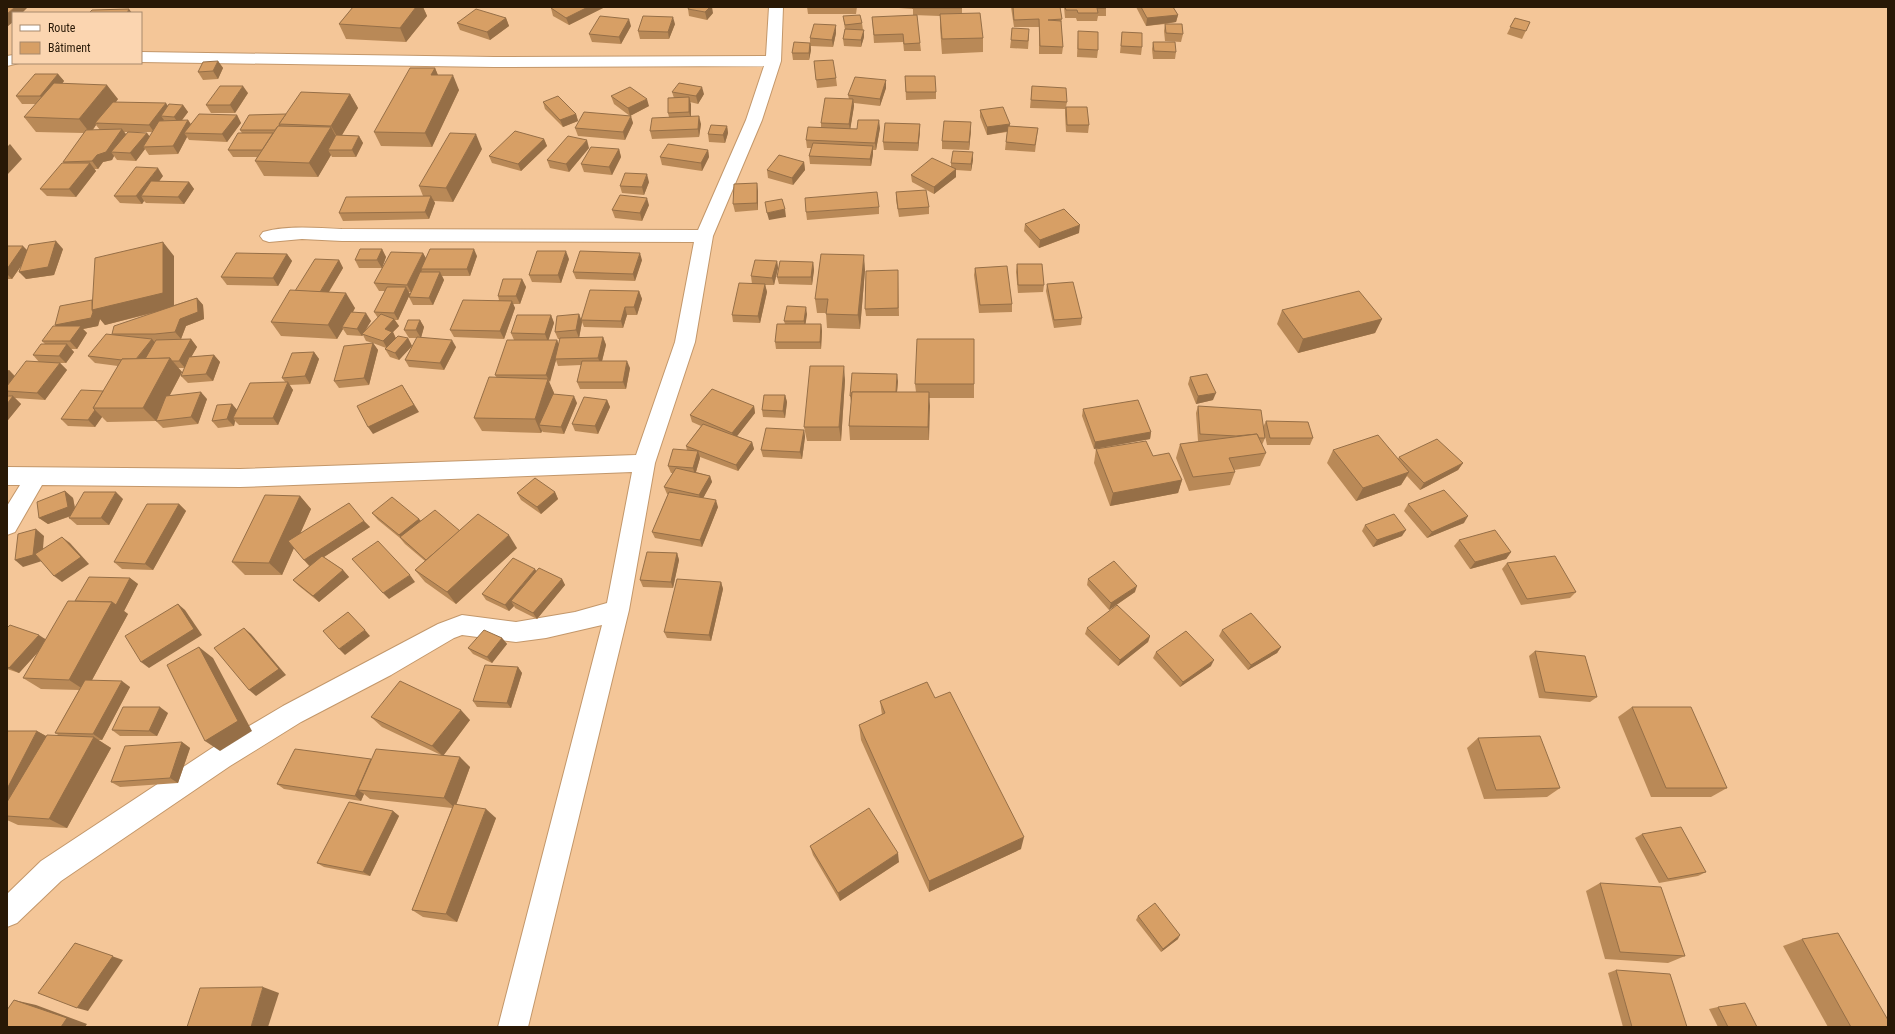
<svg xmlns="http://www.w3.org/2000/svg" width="1895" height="1034" viewBox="0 0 1895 1034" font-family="'Roboto Condensed',sans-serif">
  <rect width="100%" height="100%" fill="#f4c698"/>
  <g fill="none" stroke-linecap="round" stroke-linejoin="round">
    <defs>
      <g id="street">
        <path d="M769,7H783L781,61L762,120L713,236L695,342L655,463L629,610L528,1027H498L602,625L546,638L516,642L462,635L454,638L391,675L301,722L230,766L61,881L17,923L7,927V894L41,861L212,748L283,706L438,624L462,615L516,622L575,612L607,603L632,472L240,487L42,485L15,532L7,535V506L20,485H7V467L240,469L636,455L675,342L694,242L342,241L302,239L269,242L263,240L260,236L263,232C288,225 316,228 342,229L698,230L746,120L764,66L494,67L141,62V52L494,57L766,56Z"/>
        <polygon points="13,55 13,63 19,63 7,66 7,56"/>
      </g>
    </defs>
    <use href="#street" stroke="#c3976a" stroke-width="2"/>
    <use href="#street" fill="#fff" fill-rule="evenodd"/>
  </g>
  <g fill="#b98957" fill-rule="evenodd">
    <polygon points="353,7 423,7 427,16 406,42 346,39 339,24"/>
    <polygon points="553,7 605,7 569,25 553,16 551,8"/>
    <polygon points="807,7 857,7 856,14 808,14"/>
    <polygon points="899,7 962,7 962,13 983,38 983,52 942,54 940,28 940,16 913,15 913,9 899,8"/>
    <polygon points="1011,7 1060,7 1062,19 1061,23 1063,47 1062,54 1039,54 1039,27 1014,27"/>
    <polygon points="1064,7 1106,7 1106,16 1098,16 1097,21 1077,21 1076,18 1065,18"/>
    <polygon points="1136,7 1173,7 1178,15 1176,22 1165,24 1183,34 1181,42 1165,41 1164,31 1165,24 1146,26"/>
    <polygon points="688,9 713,13 707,20 689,16"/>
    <polygon points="843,16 862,23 864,37 861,47 844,46 843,39 845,30"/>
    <polygon points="872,17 920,43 921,51 904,51 903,42 874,43"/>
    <polygon points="506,18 509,26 490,40 460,30 457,23"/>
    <polygon points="1515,18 1530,22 1522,39 1507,34"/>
    <polygon points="675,24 669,39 640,39 638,31"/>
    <polygon points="631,26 621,44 592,42 589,34"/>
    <polygon points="1078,31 1098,50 1097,58 1077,57"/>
    <polygon points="1122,32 1142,47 1141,55 1120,53"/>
    <polygon points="836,33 833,47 811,46 811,50 809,60 793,60 792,53 810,43 810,38"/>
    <polygon points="1029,36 1028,49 1010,48 1011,40"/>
    <polygon points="1153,42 1176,52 1175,59 1153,59 1152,49"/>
    <polygon points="218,61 223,68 218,79 203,80 198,72"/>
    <polygon points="814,61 836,78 837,86 817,88"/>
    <polygon points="435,68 438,75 459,90 432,147 381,146 374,132"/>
    <path d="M58,74L64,81L62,84L118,99L116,102L168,106L183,105L188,112L182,120H188L191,124L237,115L241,123L227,142L189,140L187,137L178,154L149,155L145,149L136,161L117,160L114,156L112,160L103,162L98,169H94L96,171L76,197L47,196L40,189L64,163L63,162L84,133L36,132L24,117L36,104H22L16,96ZM96,125L100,130H93ZM124,132H152L150,137L147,133L126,134Z"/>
    <polygon points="905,76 936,92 936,99 906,100"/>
    <polygon points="886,80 886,88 880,106 854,103 854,106 850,129 880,128 876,150 873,150 873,154 871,166 810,164 809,156 811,148 807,148 806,140 821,128 821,123 849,99 848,95"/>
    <polygon points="1032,86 1067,102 1066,107 1089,125 1088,133 1066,132 1065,115 1065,109 1030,108"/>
    <polygon points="672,92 704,94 698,104 690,102 691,116 701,124 699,137 652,139 650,131 669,117 668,113 674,98"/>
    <polygon points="248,93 235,113 211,113 206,105"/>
    <polygon points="350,94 358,108 342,135 359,136 363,143 356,157 332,157 331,155 318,177 264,176 255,161 257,157 233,157 228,150 242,133 240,130 286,114"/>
    <polygon points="611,96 649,106 630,116 633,123 625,140 578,136 575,128 630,116 614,104"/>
    <polygon points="543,102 576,114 578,121 563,127 545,109"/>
    <polygon points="980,110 1010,126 1038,128 1035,152 1005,150 1007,132 987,135 980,117"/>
    <polygon points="920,124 920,131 918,151 884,150 883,142"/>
    <polygon points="727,126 728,133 725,143 709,142 708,134"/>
    <polygon points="971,130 969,150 942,149 942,141"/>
    <polygon points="544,139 547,146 521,171 492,163 489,156"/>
    <polygon points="589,148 569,172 550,168 547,160"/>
    <polygon points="482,149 453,202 434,201 435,203 429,219 343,221 339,213 423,196 419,186"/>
    <polygon points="619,149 621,157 612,175 584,172 581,164"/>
    <polygon points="708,150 709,157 702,171 662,165 660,157"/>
    <polygon points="973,160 971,171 956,170 956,177 934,194 912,182 911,175 951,167 951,163"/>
    <polygon points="804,162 805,170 793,185 768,178 767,170"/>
    <polygon points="163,176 159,181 189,182 194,189 184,204 146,203 144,201 142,204 120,203 114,196"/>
    <polygon points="649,182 644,195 622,193 620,186"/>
    <polygon points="758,191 758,210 735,212 733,204"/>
    <polygon points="896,192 929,207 929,214 899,217 896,200"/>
    <polygon points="649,205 642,221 615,218 612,210"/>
    <polygon points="879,207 879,214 807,220 806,212"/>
    <polygon points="1025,224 1079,233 1039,248 1024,231"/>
    <polygon points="7,246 27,250 63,249 54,275 26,279 21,266 12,279 7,279"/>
    <polygon points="382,249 386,257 382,268 359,268 355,260"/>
    <polygon points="423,253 426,259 477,256 470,276 442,276 444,280 433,305 413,305 409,297 411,292 408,292 410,294 398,320 395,320 399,326 393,332 396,338 408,338 412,346 399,360 390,357 385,349 386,348 373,343 378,350 369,385 339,388 334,381 373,343 366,341 363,335 362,336 347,335 343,329 337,339 281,336 271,322 295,291 339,260 343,268 329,292 355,308 353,312 371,321 366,329 378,318 374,312 385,291 379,291 374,283"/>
    <polygon points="287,254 292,261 278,286 227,285 221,277"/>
    <polygon points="174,256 174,305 197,298 203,305 204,319 186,326 181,339 191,339 197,347 191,357 214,355 220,362 213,381 188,383 181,376 185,368 178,368 182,372 170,395 207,399 198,424 163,428 156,421 107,422 102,417 95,427 68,426 61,419 103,391 118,366 95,363 88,356 113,335 112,334 153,313 105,325 100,319 98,326 83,329 87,333 77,349 71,349 74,352 66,363 57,363 60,363 67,370 45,400 15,398 21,404 8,420 7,420 7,396 9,396 7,395 7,370 9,370 15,376 39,362 33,355 45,344 42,341 55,326 92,300"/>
    <polygon points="569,259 561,283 532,282 529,275"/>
    <polygon points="642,260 635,281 576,279 573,272"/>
    <polygon points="777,261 778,268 774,285 765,285 767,292 760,323 733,322 732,315 752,284 751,276"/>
    <polygon points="813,262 814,270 812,285 779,284 777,277"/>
    <polygon points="1017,264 1044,285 1043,292 1018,293 1016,272"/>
    <polygon points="975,268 1012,304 1012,312 979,313 974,275"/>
    <polygon points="865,270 860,329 827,328 826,313 817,313 815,299"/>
    <polygon points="898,270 899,316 866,316 865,309"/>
    <polygon points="522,279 526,287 520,304 513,304 515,308 504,339 454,337 450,330 499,300 498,296"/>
    <polygon points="1047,284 1082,318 1081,325 1054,328 1046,291"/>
    <polygon points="639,291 642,299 637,315 627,315 623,328 584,327 582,322 579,338 603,337 606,345 602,361 630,368 626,389 580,389 577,382 581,365 558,366 556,360 549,382 554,393 554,394 577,403 564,434 543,432 542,431 541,433 482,431 474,418 497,378 495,375 514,340 511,333 551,315 554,323 548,340 557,340 559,345 560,339 558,339 555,332 579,314 581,320"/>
    <polygon points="1282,310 1382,319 1375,333 1298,353 1277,324"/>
    <polygon points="807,314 805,324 821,324 822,331 821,349 776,349 775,342 785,324 784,321"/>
    <polygon points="420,320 424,327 421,337 456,347 444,370 409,367 405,360 417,338 409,338 404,330"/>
    <polygon points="314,352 319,359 310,384 289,385 293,390 278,425 239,425 235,421 234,426 218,428 212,421 232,404 237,410 286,383 282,378"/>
    <polygon points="1190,377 1213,400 1196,404 1188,384"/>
    <polygon points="845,380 841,441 807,441 804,427"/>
    <polygon points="898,381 897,392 916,392 915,384 974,384 974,398 929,398 929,440 850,440 849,426 851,402 850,396"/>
    <polygon points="785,395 787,402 785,418 763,417 762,410"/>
    <polygon points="607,400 610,407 598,434 575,431 572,424"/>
    <polygon points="754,406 755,413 737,436 752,442 754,449 738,471 700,457 700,458 696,472 710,476 712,482 703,498 718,507 702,547 655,538 652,532 668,494 667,494 664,487 673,473 671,473 668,466 687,450 686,446 701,426 692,422 690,415"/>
    <polygon points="1198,406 1263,427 1266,421 1313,438 1310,445 1267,445 1265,436 1265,438 1262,445 1266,453 1260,466 1234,470 1235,472 1230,485 1189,491 1176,458 1180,444 1201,441 1198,441 1196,413"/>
    <polygon points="1083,409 1151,432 1150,439 1094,449 1082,416"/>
    <polygon points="804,430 805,437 802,459 763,457 761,450"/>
    <polygon points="1096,449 1153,456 1182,480 1178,493 1110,506 1094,463"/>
    <polygon points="1333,450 1398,459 1399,457 1463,463 1458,470 1420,490 1407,476 1401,485 1356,501 1327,463"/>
    <polygon points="65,491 73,498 75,508 123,499 109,525 77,525 69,518 71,516 48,524 39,518"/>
    <polygon points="555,492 558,499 541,514 521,500 517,493"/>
    <polygon points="300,496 311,509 300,534 364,521 370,527 324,557 343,570 349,577 319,602 299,586 293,580 309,566 294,548 282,575 245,575 232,562"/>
    <polygon points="179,504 186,511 153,570 122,569 114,562"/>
    <polygon points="1408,504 1464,523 1427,538 1404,511"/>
    <polygon points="372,513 419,519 421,521 460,531 517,548 456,604 425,582 415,570 425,561 405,544 400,538 378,520"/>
    <polygon points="1365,525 1402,536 1373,547 1362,531"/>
    <polygon points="1459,540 1511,552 1506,559 1470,569 1454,546"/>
    <polygon points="677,553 679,560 673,588 643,587 640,580"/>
    <polygon points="1507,563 1576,592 1570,598 1521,605 1502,569"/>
    <polygon points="130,578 138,584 124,611 128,614 92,680 130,687 102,740 98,740 111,748 67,828 18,825 7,820 7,731 37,731 46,736 60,736 55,733 79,690 41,689 23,678 39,651 19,673 7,669 7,628 46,639 75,601"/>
    <polygon points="562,579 565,585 537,619 515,608 514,606 509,611 486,600 482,594"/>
    <polygon points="1088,579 1135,592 1109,610 1087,585"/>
    <polygon points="721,582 723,589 711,641 667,638 664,632"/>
    <polygon points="1087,628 1150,636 1148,642 1118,666 1085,634"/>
    <polygon points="1222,630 1281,647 1277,653 1248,670 1219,636"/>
    <polygon points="502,638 507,644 492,663 473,654 468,648"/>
    <polygon points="1535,651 1597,697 1590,702 1539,698 1529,656"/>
    <polygon points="1156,652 1211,666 1180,687 1153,658"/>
    <polygon points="518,667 522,673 511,708 477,707 473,701"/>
    <polygon points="935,698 1021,849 929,892 861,740 859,725 882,715 880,701"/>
    <polygon points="1632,707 1727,788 1711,797 1651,797 1618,717"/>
    <polygon points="168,713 157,736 120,736 112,730"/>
    <polygon points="371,717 470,720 443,756 470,767 456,805 496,818 457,922 423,917 412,910 452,808 370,799 364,794 361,801 284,789 277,784 371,759 441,755 382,727"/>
    <polygon points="1478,738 1560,788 1547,797 1484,799 1467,748"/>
    <polygon points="182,742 190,748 178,783 120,787 111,782"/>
    <polygon points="393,811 399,816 370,876 324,867 317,863"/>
    <polygon points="1642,834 1706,872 1698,876 1659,883 1635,838"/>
    <polygon points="810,846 899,862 840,901 813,855"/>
    <polygon points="1600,883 1685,956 1668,963 1605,959 1586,891"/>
    <polygon points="1138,916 1178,939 1161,952 1136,920"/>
    <polygon points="1802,939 1888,1027 1828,1027 1783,946"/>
    <polygon points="1616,970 1687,1027 1623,1027 1608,973"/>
    <polygon points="1718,1007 1757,1027 1718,1027 1709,1009"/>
  </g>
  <g fill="#966f47">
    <polygon points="15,7 28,7 22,13 13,13 13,22 7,27 7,14"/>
    <polygon points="416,7 423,7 427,16 406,42 400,28"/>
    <polygon points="588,7 605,7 569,25 566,18"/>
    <polygon points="710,7 712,7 713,13 707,20 705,12"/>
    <polygon points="129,9 132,13 127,13"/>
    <polygon points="1178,15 1176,22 1146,26 1147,18"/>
    <polygon points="673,17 675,24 669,39 668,32"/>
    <polygon points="506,18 509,26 490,40 487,32"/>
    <polygon points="629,19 631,26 621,44 619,37"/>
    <polygon points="836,25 836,33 833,47 832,40"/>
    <polygon points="864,30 864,37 861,47 861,40"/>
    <polygon points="810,43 811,50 809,60 809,53"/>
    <polygon points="218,61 223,68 218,79 213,71"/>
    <polygon points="435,68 441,83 431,75"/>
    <polygon points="58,74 64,81 46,104 40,96"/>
    <polygon points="453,75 459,90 432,147 425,133"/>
    <polygon points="886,80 886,88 880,106 880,99"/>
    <polygon points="107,85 118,99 98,124 95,123 96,125 90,133 79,119"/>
    <polygon points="243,86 248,93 235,113 230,105"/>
    <polygon points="702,87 704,94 698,104 696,96"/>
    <polygon points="350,94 358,108 339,140 331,126"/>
    <polygon points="689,97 691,104 691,119 689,112"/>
    <polygon points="647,99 649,106 630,116 628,108"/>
    <polygon points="853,99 854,106 850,131 849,124"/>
    <polygon points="166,103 171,111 161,116 164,120 154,132 149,125"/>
    <polygon points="183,105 188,112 179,124 174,117"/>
    <polygon points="576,114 578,121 563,127 560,120"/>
    <polygon points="237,115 241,123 227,142 222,134"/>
    <polygon points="631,116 633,123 625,140 623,132"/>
    <polygon points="699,116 701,124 699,137 698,129"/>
    <polygon points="188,120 193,128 184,133 187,137 178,154 173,146"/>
    <polygon points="879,120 880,128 876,150 875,143"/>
    <polygon points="971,122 971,130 969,150 969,142"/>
    <polygon points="920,124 920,131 918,151 918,143"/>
    <polygon points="1010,124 1009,131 987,135 987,127"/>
    <polygon points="727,126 728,133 725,143 723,135"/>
    <polygon points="331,127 339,142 328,150 331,155 318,177 309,163"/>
    <polygon points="122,129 128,137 111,152 114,156 112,160 103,162 98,169 92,161 97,155"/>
    <polygon points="147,133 152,140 143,147 145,149 136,161 130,153"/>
    <polygon points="476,134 482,149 453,202 446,188"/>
    <polygon points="359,136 363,143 356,157 352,150"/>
    <polygon points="544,139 547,146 521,171 518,164"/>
    <polygon points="587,140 589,148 569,172 566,164"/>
    <polygon points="10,144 22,159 7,175 7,147"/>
    <polygon points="873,146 873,154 871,166 870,159"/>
    <polygon points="619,149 621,157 612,175 609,167"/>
    <polygon points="708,150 709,157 702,171 701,163"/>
    <polygon points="973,152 973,160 971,171 971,164"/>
    <polygon points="804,162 805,170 793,185 792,178"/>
    <polygon points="90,163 96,171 76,197 69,189"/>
    <polygon points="158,168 163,176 148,196 141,196 144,201 142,204 136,196"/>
    <polygon points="956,169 956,177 934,194 934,187"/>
    <polygon points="647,174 649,182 644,195 642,187"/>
    <polygon points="189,182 194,189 184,204 178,197"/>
    <polygon points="757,183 758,191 758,210 757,203"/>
    <polygon points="431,196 435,203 429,219 425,212"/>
    <polygon points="647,198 649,205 642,221 640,213"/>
    <polygon points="785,209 786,217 769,220 767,213"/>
    <polygon points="1080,225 1079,233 1039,248 1040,240"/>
    <polygon points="56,241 63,249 54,275 26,279 19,272"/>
    <polygon points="163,242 174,256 174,307 105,325 100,319 98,326 83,329 87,333 77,349 55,325 92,310"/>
    <polygon points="23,246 30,253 12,279 7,274 7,269"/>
    <polygon points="382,249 386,257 382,268 377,260"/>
    <polygon points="474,249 477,256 470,276 467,269"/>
    <polygon points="566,251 569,259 561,283 558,275"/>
    <polygon points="423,253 427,260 421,269 422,270 411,292 407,285"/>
    <polygon points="640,253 642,260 635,281 633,274"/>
    <polygon points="287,254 292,261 278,286 273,278"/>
    <polygon points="864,255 865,270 860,329 858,315"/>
    <polygon points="339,260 343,268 322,303 318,296"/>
    <polygon points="777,261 778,268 774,285 772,278"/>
    <polygon points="813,262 814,270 812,285 811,277"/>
    <polygon points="440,272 444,280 433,305 429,298"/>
    <polygon points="522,279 526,287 520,304 516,296"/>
    <polygon points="765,284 767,292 760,323 758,316"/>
    <polygon points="406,287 410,294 398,320 394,313"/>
    <polygon points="639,291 642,299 637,315 634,307"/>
    <polygon points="346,293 355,308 344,327 342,327 343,329 337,339 328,325"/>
    <polygon points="197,298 203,305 204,319 186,326 181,339 175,332 180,319"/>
    <polygon points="512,301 515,308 504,339 500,331"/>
    <polygon points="625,307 627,315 623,328 621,321"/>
    <polygon points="806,307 807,314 805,328 804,321"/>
    <polygon points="366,313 371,321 363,334 362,334 363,335 362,336 357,329"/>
    <polygon points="579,314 582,322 579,338 576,330"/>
    <polygon points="551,315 554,323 548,342 545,334"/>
    <polygon points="394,319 399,326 393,332 396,339 387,348 383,341 385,329"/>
    <polygon points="1382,319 1375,333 1298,353 1303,339"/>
    <polygon points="420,320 424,327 421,338 416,330"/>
    <polygon points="821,324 822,331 821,349 820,342"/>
    <polygon points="603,337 606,345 601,365 598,358"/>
    <polygon points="408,338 412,346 399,360 395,353"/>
    <polygon points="152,339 158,346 147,360 135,361"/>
    <polygon points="191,339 197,347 185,368 179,361"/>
    <polygon points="452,340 456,347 444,370 440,363"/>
    <polygon points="557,340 560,348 555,359 556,360 550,382 546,375"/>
    <polygon points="373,343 378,350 369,385 364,378"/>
    <polygon points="67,344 74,352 66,363 59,356"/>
    <polygon points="314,352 319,359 310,384 305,376"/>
    <polygon points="214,355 220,362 213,381 206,374"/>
    <polygon points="170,358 182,372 156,421 143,408"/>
    <polygon points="627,361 630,368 626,389 623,382"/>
    <polygon points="60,363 67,370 45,400 37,393"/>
    <polygon points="844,366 845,380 841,441 839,427"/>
    <polygon points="9,370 16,378 7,391 7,373"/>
    <polygon points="897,374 898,381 896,403 896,396"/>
    <polygon points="548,379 554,393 543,426 539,425 542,431 541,433 535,419"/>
    <polygon points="288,382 293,390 278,425 273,418"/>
    <polygon points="402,385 419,412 373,434 368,427"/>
    <polygon points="201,392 207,399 198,424 191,417"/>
    <polygon points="929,392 930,406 929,440 928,427"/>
    <polygon points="1216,393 1213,400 1196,404 1198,396"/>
    <polygon points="785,395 787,402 785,418 783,411"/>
    <polygon points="13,396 21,404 8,420 7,419 7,404"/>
    <polygon points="574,396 577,403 564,434 561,427"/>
    <polygon points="607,400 610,407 598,434 595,426"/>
    <polygon points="232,404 238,411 233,418 235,421 234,426 227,419"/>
    <polygon points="754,406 755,413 734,440 732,433"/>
    <polygon points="95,410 102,417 95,427 88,420"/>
    <polygon points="804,430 805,437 802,459 800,452"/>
    <polygon points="1151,432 1150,439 1094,449 1095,442"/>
    <polygon points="752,442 754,449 738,471 736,465"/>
    <polygon points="698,451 700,458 695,475 693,468"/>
    <polygon points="1463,463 1458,470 1420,490 1424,483"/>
    <polygon points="1409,472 1401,485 1356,501 1363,488"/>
    <polygon points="710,476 712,482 701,502 699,495"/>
    <polygon points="1182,480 1178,493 1110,506 1113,493"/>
    <polygon points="65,491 73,498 76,514 48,524 39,518"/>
    <polygon points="116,492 123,499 109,525 101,518"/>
    <polygon points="555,492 558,499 541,514 537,507"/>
    <polygon points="300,496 311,509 282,575 269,563"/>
    <polygon points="716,500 718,507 702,547 700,540"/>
    <polygon points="179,504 186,511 153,570 145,564"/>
    <polygon points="1468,516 1464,523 1427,538 1432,532"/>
    <polygon points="419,519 424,525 404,541 399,535"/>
    <polygon points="364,521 370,527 310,566 304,560"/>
    <polygon points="36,529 44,536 42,561 23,567 15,560"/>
    <polygon points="1406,530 1402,536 1373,547 1377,540"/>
    <polygon points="509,535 517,548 456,604 447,592"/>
    <polygon points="62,537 70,543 89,564 62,582 54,576"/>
    <polygon points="1511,552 1506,559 1470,569 1475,562"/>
    <polygon points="677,553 679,560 673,588 671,582"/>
    <polygon points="535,569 539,575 511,601 514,606 509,611 505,605"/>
    <polygon points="343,570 349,577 319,602 313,596"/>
    <polygon points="410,575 415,582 389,599 383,593"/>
    <polygon points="130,578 138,584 124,611 128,614 86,691 69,680 112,602"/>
    <polygon points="562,579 565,585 537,619 533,613"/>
    <polygon points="721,582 723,589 711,641 709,635"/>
    <polygon points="1137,586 1135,592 1109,610 1111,603"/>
    <polygon points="178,604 185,610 202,635 149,668 141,662"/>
    <polygon points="244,628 251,634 286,675 256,696 249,690"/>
    <polygon points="365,630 370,636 345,655 339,649"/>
    <polygon points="39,635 48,641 19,673 9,668"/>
    <polygon points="1150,636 1148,642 1118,666 1120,660"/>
    <polygon points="502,638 507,644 492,663 487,657"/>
    <polygon points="199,647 213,658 252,731 220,751 205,741"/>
    <polygon points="1281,647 1277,653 1248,670 1251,665"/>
    <polygon points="1214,660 1211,666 1180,687 1183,682"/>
    <polygon points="518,667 522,673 511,708 507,703"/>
    <polygon points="122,681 130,687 102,740 93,734"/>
    <polygon points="160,707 168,713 157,736 149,731"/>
    <polygon points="461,710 470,720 443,756 432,746"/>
    <polygon points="37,731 55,741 7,812 7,789"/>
    <polygon points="94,737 111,748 67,828 49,819"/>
    <polygon points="182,742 190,748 178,783 170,778"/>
    <polygon points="460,757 470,767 455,808 444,798"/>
    <polygon points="372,759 358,790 364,794 361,801 355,796"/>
    <polygon points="486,809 496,818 457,922 446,914"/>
    <polygon points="393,811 399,816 370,876 363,872"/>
    <polygon points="1024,837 1021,849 929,892 929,881"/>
    <polygon points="898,853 899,862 840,901 838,893"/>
    <polygon points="1180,935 1178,939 1161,952 1163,949"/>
    <polygon points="75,943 123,960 88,1011 77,1008"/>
    <polygon points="263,987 279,993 268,1027 251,1027"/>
    <polygon points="14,1000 36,1005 87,1024 85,1027 61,1027"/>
  </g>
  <g fill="#d79f65" stroke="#966f47">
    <polygon points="7,7 15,7 7,14"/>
    <polygon points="353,7 416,7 400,28 339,24"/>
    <polygon points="553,7 588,7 566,18 551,8"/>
    <polygon points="689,7 710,7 705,12 688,9"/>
    <polygon points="913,7 962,7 962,8 912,8"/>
    <polygon points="1013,7 1060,7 1062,19 1048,20 1061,21 1063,47 1040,46 1039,19 1014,20"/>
    <polygon points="1065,7 1106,7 1106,8 1097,8 1098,13 1078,13 1077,10 1066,10"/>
    <polygon points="1141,7 1173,7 1178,15 1147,18"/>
    <polygon points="129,9 127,13 89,13 92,10"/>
    <polygon points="476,9 506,18 487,32 457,23"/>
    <polygon points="980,13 983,38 942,39 940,14"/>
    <polygon points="860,15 862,23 845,25 843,16"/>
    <polygon points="917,15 920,43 904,44 903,34 874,35 872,17"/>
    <polygon points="600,16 629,19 619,37 589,34"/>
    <polygon points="643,16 673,17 668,32 638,31"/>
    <polygon points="1515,18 1530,22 1526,31 1510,27"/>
    <polygon points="814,24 836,25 832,40 810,38"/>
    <polygon points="1165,24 1182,24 1183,34 1166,33"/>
    <polygon points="1012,28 1029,29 1028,41 1011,40"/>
    <polygon points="845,29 864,30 861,40 843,39"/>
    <polygon points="1078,31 1098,32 1098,50 1078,49"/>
    <polygon points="1122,32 1142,33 1142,47 1121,46"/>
    <polygon points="794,42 810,43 809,53 792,53"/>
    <polygon points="1153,42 1175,42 1176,52 1154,51"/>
    <polygon points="833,60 836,78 816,80 814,61"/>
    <polygon points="218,61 213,71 198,72 203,62"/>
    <polygon points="410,68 435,68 431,75 453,75 425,133 374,132"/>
    <polygon points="35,74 58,74 40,96 16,96"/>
    <polygon points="905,76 935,76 936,92 906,92"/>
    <polygon points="855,77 886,80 880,99 848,95"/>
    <polygon points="54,83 107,85 79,119 24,117"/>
    <polygon points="679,83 702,87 696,96 672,92"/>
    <polygon points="220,86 243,86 230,105 206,105"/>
    <polygon points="1032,86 1066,88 1067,102 1031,100"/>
    <polygon points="630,87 647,99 628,108 611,96"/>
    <polygon points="301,92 350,94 331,126 279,124"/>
    <polygon points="558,96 576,114 560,120 543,102"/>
    <polygon points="689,97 689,112 668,113 668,98"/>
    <polygon points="825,98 853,99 849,124 821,123"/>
    <polygon points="113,102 166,103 149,125 95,123"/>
    <polygon points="169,104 183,105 174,117 161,116"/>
    <polygon points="1003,107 1010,124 987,127 980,110"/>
    <polygon points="1066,107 1087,107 1089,125 1067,125"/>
    <polygon points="584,112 631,116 623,132 575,128"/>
    <polygon points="199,114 237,115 222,134 184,133"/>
    <polygon points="286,114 279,124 280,126 278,126 275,130 240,130 249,115"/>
    <polygon points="699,116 698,129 650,131 652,118"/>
    <polygon points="188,120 173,146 143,147 159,121"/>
    <polygon points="858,120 879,120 875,143 806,140 808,127 857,129"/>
    <polygon points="944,121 971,122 969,142 942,141"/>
    <polygon points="885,123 920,124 918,143 883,142"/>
    <polygon points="711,125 727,126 723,135 708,134"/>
    <polygon points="278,126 331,127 309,163 255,161"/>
    <polygon points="1008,126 1038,128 1035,145 1006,142"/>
    <polygon points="122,129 106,152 97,155 92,161 63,162 86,130"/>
    <polygon points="515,131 544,139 518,164 489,156"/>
    <polygon points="128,132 147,133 130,153 111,152"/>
    <polygon points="238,133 273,133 262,150 228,150"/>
    <polygon points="450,133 476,134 446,188 419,186"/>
    <polygon points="336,135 359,136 352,150 328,150"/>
    <polygon points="568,136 587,140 566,164 547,160"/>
    <polygon points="813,143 873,146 870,159 809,156"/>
    <polygon points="668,144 708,150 701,163 660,157"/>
    <polygon points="591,147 619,149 609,167 581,164"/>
    <polygon points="953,151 973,152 971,164 951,163"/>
    <polygon points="779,155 804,162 792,178 767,170"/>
    <polygon points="932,158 956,169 934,187 911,175"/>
    <polygon points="62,163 90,163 69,189 40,189"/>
    <polygon points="136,167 158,168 136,196 114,196"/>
    <polygon points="625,173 647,174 642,187 620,186"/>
    <polygon points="151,181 189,182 178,197 141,196"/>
    <polygon points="757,183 757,203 733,204 734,184"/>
    <polygon points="926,190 929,207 898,209 896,192"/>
    <polygon points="877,192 879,207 806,212 805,198"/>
    <polygon points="620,195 647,198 640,213 612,210"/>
    <polygon points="431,196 425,212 339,213 346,197"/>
    <polygon points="782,199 785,209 767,213 765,202"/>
    <polygon points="1064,209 1080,225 1040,240 1025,224"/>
    <polygon points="56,241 48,267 19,272 29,245"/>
    <polygon points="163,242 163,293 92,310 95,258"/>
    <polygon points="7,246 23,246 7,269"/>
    <polygon points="360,249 382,249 377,260 355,260"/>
    <polygon points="430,249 474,249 467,269 421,269"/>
    <polygon points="537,251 566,251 558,275 529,275"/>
    <polygon points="580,251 640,253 633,274 573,272"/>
    <polygon points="391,252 423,253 407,285 374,283"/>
    <polygon points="236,253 287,254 273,278 221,277"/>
    <polygon points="821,254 864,255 858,315 826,314 828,299 815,299"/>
    <polygon points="315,259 339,260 320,292 295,291"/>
    <polygon points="755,260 777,261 772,278 751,276"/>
    <polygon points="780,261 813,262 811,277 777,277"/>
    <polygon points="1017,264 1042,264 1044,285 1018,285"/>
    <polygon points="1007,266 1012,304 980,305 975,268"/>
    <polygon points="898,270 898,308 865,309 866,271"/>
    <polygon points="420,272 440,272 429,298 409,297"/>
    <polygon points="503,279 522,279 516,296 498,296"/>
    <polygon points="1073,282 1082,318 1054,320 1047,284"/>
    <polygon points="739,283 765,284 758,316 732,315"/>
    <polygon points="387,287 406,287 394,313 374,312"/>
    <polygon points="290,290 346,293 328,325 271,322"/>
    <polygon points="590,290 639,291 634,307 625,307 621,321 581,320"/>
    <polygon points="1359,291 1382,319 1303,339 1282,310"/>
    <polygon points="197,298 198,312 180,319 175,332 155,334 112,334 114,326"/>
    <polygon points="92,300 92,310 93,312 91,318 55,325 60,306"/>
    <polygon points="463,300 512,301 500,331 450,330"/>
    <polygon points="787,306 806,307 804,321 784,321"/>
    <polygon points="351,312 366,313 357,329 342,327"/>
    <polygon points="381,314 394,319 385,329 392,332 383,341 362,334"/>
    <polygon points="579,314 576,330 555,332 557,316"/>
    <polygon points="517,315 551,315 545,334 511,333"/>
    <polygon points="408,320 420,320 416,330 404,330"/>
    <polygon points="777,324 821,324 820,342 775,342"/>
    <polygon points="53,326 81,326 70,341 42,341"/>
    <polygon points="106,334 152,339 136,359 122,359 122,360 88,356"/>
    <polygon points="398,336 408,338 395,353 385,349"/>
    <polygon points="417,337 452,340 440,363 405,360"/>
    <polygon points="603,337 598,358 555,359 560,338"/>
    <polygon points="191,339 179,361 172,361 170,358 145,359 156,340"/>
    <polygon points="917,339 974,339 974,384 915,384"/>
    <polygon points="507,340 557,340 546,375 495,375"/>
    <polygon points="373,343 364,378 334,381 344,346"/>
    <polygon points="41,344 67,344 59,356 33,355"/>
    <polygon points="314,352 305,376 282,378 292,353"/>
    <polygon points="214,355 206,374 181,376 189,357"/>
    <polygon points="170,358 143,408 93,408 122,359"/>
    <polygon points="26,361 60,363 37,393 7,391 7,386"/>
    <polygon points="582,361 627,361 623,382 577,382"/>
    <polygon points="810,366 844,366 839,427 804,427"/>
    <polygon points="852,373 897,374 896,392 852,392 851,396 850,396"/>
    <polygon points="1207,374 1216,393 1198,396 1190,377"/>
    <polygon points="489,377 548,379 535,419 474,418"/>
    <polygon points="288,382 273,418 233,418 250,383"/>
    <polygon points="402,385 414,405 368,427 357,406"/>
    <polygon points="712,389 754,406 732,433 690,415"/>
    <polygon points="81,390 103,391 93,408 95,410 88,420 61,419"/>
    <polygon points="201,392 191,417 156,421 166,396"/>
    <polygon points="852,392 929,392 928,427 849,426"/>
    <polygon points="553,394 574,396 561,427 539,425"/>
    <polygon points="764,395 785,395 783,411 762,410"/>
    <polygon points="7,396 13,396 7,404"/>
    <polygon points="584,397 607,400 595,426 572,424"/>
    <polygon points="1138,400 1151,432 1095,442 1083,409"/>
    <polygon points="232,404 227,419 212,421 217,405"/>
    <polygon points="1198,406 1261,410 1265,438 1259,438 1257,434 1236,436 1200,434"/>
    <polygon points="1266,421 1308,422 1313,438 1270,438"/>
    <polygon points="703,424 752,442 736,465 686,446"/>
    <polygon points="766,428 804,430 800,452 761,450"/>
    <polygon points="1257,434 1266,453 1229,458 1235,472 1193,477 1180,444"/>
    <polygon points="1378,435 1409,472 1363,488 1333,450"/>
    <polygon points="1437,439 1463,463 1424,483 1399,457"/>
    <polygon points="1146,441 1153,456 1169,453 1182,480 1113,493 1096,449"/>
    <polygon points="673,449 698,451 693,468 668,466"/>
    <polygon points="676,468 710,476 699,495 664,487"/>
    <polygon points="535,478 555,492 537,507 517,493"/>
    <polygon points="1444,490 1468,516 1432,532 1408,504"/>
    <polygon points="65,491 68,507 39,518 37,502"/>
    <polygon points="84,492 116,492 101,518 69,518"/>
    <polygon points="669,492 716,500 700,540 652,532"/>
    <polygon points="265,495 300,496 269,563 232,562"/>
    <polygon points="392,497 419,519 399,535 372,513"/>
    <polygon points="349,503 364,521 304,560 288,541"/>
    <polygon points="147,504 179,504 145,564 114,562"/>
    <polygon points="435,510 460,531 426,560 400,537"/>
    <polygon points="478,514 509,535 447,592 415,570"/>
    <polygon points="1394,514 1406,530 1377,540 1365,525"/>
    <polygon points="36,529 33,555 15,560 18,534"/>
    <polygon points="1495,530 1511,552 1475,562 1459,540"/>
    <polygon points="62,537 81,557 54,576 35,554"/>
    <polygon points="378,541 410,575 383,593 352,559"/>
    <polygon points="647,552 677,553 671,582 640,580"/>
    <polygon points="322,556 343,570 313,596 293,580"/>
    <polygon points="1555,556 1576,592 1527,599 1507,563"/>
    <polygon points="513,558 535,569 505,605 482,594"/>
    <polygon points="1114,561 1137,586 1111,603 1088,579"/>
    <polygon points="539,568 562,579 533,613 511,601"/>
    <polygon points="89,577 130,578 116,605 112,602 75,601"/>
    <polygon points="677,579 721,582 709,635 664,632"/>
    <polygon points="68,601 112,602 69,680 23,678"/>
    <polygon points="178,604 194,629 141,662 125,636"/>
    <polygon points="1117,605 1150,636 1120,660 1087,628"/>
    <polygon points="348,612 365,630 339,649 323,631"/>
    <polygon points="1251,613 1281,647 1251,665 1222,630"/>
    <polygon points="10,625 39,635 9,668 7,667 7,628"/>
    <polygon points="244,628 279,669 249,690 214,648"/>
    <polygon points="484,630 502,638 487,657 468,648"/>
    <polygon points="1186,631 1214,660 1183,682 1156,652"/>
    <polygon points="199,647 238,721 205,741 167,665"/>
    <polygon points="1535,651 1585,656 1597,697 1545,692"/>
    <polygon points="485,665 518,667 507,703 473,701"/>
    <polygon points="85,680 122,681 93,734 55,733"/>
    <polygon points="400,681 461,710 432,746 371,717"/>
    <polygon points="927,682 935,698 950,692 1024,837 929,881 859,725 885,713 880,701"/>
    <polygon points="123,707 160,707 149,731 112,730"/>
    <polygon points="1632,707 1691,707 1727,788 1666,788"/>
    <polygon points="7,731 37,731 7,789"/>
    <polygon points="47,735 94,737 49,819 7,816 7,802"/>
    <polygon points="1540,736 1560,788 1496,790 1478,738"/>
    <polygon points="182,742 170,778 111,782 125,746"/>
    <polygon points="295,749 371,759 355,796 277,784"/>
    <polygon points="376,749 460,757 444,798 358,790"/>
    <polygon points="349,802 393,811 363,872 317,863"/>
    <polygon points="454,804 486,809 446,914 412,910"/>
    <polygon points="869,808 898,853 838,893 810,846"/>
    <polygon points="1681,827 1706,872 1668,879 1642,834"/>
    <polygon points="1600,883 1661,887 1685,956 1620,952"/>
    <polygon points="1155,903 1180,935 1163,949 1138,916"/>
    <polygon points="1838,933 1888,1020 1888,1027 1851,1027 1802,939"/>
    <polygon points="75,943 113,956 77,1008 38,993"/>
    <polygon points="1616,970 1670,974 1687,1027 1632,1027"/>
    <polygon points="263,987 251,1027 187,1027 200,988"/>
    <polygon points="14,1000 67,1018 61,1027 7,1027 7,1010"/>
    <polygon points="1745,1003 1757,1027 1728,1027 1718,1007"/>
  </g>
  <rect width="1895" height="1034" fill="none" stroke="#281806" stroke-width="16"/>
  <rect x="12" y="12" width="130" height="52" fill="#fbd5b0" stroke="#a7896c"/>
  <rect x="20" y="25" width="20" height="6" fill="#ffffff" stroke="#a7896c"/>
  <text x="48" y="32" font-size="12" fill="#281806">Route</text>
  <rect x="20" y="42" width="20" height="12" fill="#d79f65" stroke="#a7896c"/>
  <text x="48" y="52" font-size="12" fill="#281806">Bâtiment</text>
</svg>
